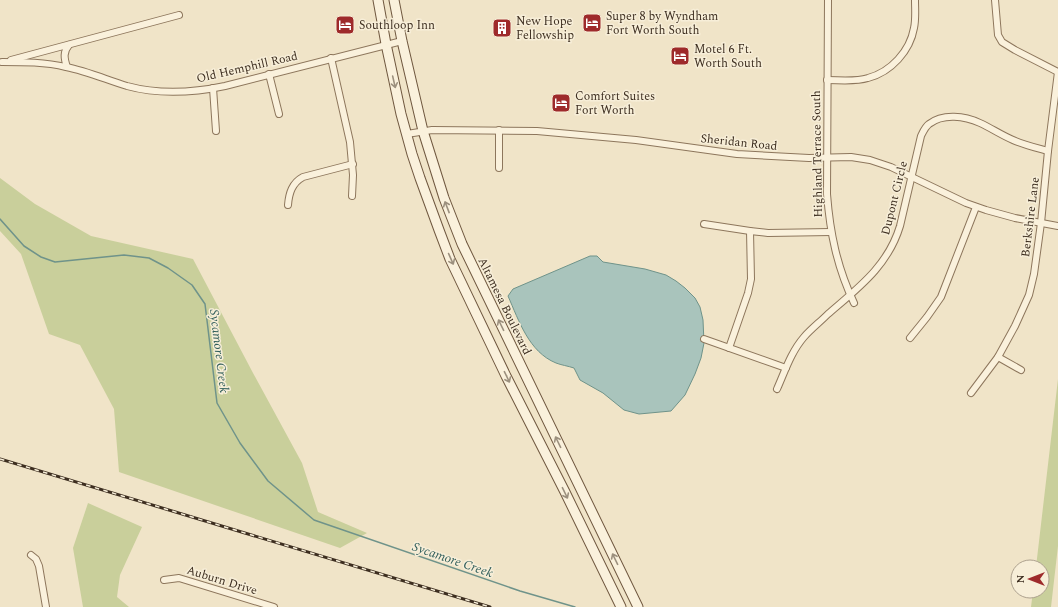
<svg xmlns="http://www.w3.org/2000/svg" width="1058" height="607" viewBox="0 0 1058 607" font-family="Spectral,serif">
  <rect width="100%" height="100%" fill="#f0e4c8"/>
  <g fill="#c9cf9b">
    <polygon points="0,178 35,204 91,236 193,259 253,373 302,463 318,512 367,533 340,548 119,472 114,409 80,345 49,334 21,254 0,231"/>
    <polygon points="1058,379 1058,546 1051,607 1031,607 1033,591 1042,591 1042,567 1036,567"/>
    <polygon points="88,503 142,527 120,575 117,597 129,607 83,607 73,548"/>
  </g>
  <path fill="#a9c4bc" stroke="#6f938a" d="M590,256H597L603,262L645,269L666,275L676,281L685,288L695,298L700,307L703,320L704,343L701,358L695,374L685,395L671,411L639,414L624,410L603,393L580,380L574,368C568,366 561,365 556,363C529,352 519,321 508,296L513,289Z"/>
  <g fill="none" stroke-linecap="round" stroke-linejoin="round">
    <polyline stroke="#6f938a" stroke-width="1.5" points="0,219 24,246 41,257 55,262 124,255 149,258 168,268 192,285 205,304 217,403 240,443 268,481 314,520 520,591 575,607"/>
    <defs>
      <g id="street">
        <path d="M828,0L827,194C830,233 837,267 854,303"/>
        <polyline points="995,0 998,35 1002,42 1015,50 1058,72"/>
        <polyline points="331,58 350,142 353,175 352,196"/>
        <polyline points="11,60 179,15"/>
        <path d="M2,62C24,62 45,62 66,67C87,71 107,80 127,86C160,95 192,93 225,86L402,41"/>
        <path d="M67,67C64,58 63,52 69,45"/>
        <polyline points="269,74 279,114"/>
        <path d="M827,80C840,80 855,82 868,78C891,72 910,51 914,28C916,19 915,9 915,0"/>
        <polyline points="213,88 216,131"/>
        <polyline points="499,130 499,168"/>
        <polyline points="407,134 432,130 537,131 636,140 737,154 809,158 851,157 870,160 891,167 966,203 986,210 1015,218 1058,226"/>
        <path d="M288,205C289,193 292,183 303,177L353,164"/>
        <polyline points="704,224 750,231 768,233 831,232"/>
        <polyline points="910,338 927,317 941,297 976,207"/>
        <polyline points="704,339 786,368"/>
        <polyline points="729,348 748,293 751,279 750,231"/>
        <polyline points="998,357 1021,370"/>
        <path d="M777,389C785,371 791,352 804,337C811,329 820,322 828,314C858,288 888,266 900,226L921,136C923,132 925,127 929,124C943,113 965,116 980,123C991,128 1001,135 1013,140C1024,145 1037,148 1048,151"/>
        <polyline points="971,393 998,357 1015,326 1029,295 1034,274 1041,223 1048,151 1058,72"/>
        <polyline points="31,555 36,559 39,566 46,607"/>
        <polyline points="164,580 179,578 274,607"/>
      </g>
      <g id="secondary">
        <polyline points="378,0 386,44 401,114 412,154 420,178 439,230 450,259 506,376 565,492 621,607"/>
        <polyline points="394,0 402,41 423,131 444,198 462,244 638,607"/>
      </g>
    </defs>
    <use href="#street" stroke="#8d765c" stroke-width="8"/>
    <use href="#secondary" stroke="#6f573f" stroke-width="11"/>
    <use href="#street" stroke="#faf1dc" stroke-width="6"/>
    <use href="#secondary" stroke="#faf1dc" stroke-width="9"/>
    <defs>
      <polyline id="rail" points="0,459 490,607"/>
    </defs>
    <use href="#rail" stroke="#3d2e20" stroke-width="3"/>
    <use href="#rail" stroke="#f7eed8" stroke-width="1.5" stroke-dasharray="4.5" stroke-linecap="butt"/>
  </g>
  <defs><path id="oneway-shaft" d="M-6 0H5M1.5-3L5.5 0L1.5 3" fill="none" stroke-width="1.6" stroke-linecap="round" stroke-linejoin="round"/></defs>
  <g stroke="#9c907e">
    <use href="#oneway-shaft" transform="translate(394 82) rotate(77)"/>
    <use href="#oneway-shaft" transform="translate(447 207) rotate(-111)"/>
    <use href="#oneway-shaft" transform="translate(451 259) rotate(66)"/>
    <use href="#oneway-shaft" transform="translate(501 325) rotate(-116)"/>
    <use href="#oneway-shaft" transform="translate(507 377) rotate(64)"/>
    <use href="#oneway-shaft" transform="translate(558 442) rotate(-116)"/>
    <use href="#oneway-shaft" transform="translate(565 493) rotate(64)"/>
    <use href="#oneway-shaft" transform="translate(615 559) rotate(-116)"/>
  </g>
  <defs>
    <symbol id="hotel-square" viewBox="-11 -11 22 22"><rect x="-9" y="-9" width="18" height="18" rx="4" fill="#9e2a2b" stroke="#f7eed8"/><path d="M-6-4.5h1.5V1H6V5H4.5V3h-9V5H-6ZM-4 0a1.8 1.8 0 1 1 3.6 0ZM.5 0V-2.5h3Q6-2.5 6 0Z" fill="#fff"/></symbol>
    <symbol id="building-square" viewBox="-11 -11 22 22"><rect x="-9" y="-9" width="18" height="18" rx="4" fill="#9e2a2b" stroke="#f7eed8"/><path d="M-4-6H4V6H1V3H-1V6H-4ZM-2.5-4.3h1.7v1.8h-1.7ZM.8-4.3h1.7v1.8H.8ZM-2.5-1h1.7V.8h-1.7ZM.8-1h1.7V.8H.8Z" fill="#fff"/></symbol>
  </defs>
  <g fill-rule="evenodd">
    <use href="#hotel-square" x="581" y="12" width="22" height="22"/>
    <use href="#hotel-square" x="334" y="14" width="22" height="22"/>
    <use href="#building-square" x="491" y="17" width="22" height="22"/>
    <use href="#hotel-square" x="669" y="45" width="22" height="22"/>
    <use href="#hotel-square" x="550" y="92" width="22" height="22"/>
  </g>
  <g text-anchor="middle" stroke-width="3" stroke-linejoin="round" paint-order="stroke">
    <g font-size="12" fill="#3d2e20" stroke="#f7eed8" text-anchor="start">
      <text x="606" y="20">Super 8 by Wyndham<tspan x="606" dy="14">Fort Worth South</tspan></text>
      <text x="516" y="25">New Hope<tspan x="516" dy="14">Fellowship</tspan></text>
      <text x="359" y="29">Southloop Inn</text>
      <text x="694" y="53">Motel 6 Ft.<tspan x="694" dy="14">Worth South</tspan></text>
      <text x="575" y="100">Comfort Suites<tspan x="575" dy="14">Fort Worth</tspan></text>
    </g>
    <g font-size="12" fill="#3d2e20" stroke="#f7eed8">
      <text transform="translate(247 67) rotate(-13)" y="4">Old Hemphill Road</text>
      <text transform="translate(739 142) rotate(6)" y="4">Sheridan Road</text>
      <text transform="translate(817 154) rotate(-91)" y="4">Highland Terrace South</text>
      <text transform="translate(894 198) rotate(-76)" y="4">Dupont Circle</text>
      <text transform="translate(1030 217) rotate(-83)" y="4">Berkshire Lane</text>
      <text transform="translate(505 306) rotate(64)" y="4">Altamesa Boulevard</text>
      <text transform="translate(222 580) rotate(17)" y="4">Auburn Drive</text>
    </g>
    <g font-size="13" font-style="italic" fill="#2f5d5a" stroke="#f7eed8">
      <text transform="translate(220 351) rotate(83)" y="5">Sycamore Creek</text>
      <text transform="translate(453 559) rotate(19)" y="5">Sycamore Creek</text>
    </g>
  </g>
  <g transform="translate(1030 579) rotate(270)"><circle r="19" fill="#f7eed8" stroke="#ada18e"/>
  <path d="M0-3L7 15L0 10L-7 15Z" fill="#9e2a2b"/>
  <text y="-6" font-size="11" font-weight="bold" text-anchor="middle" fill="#3d2e20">N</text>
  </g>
</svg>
